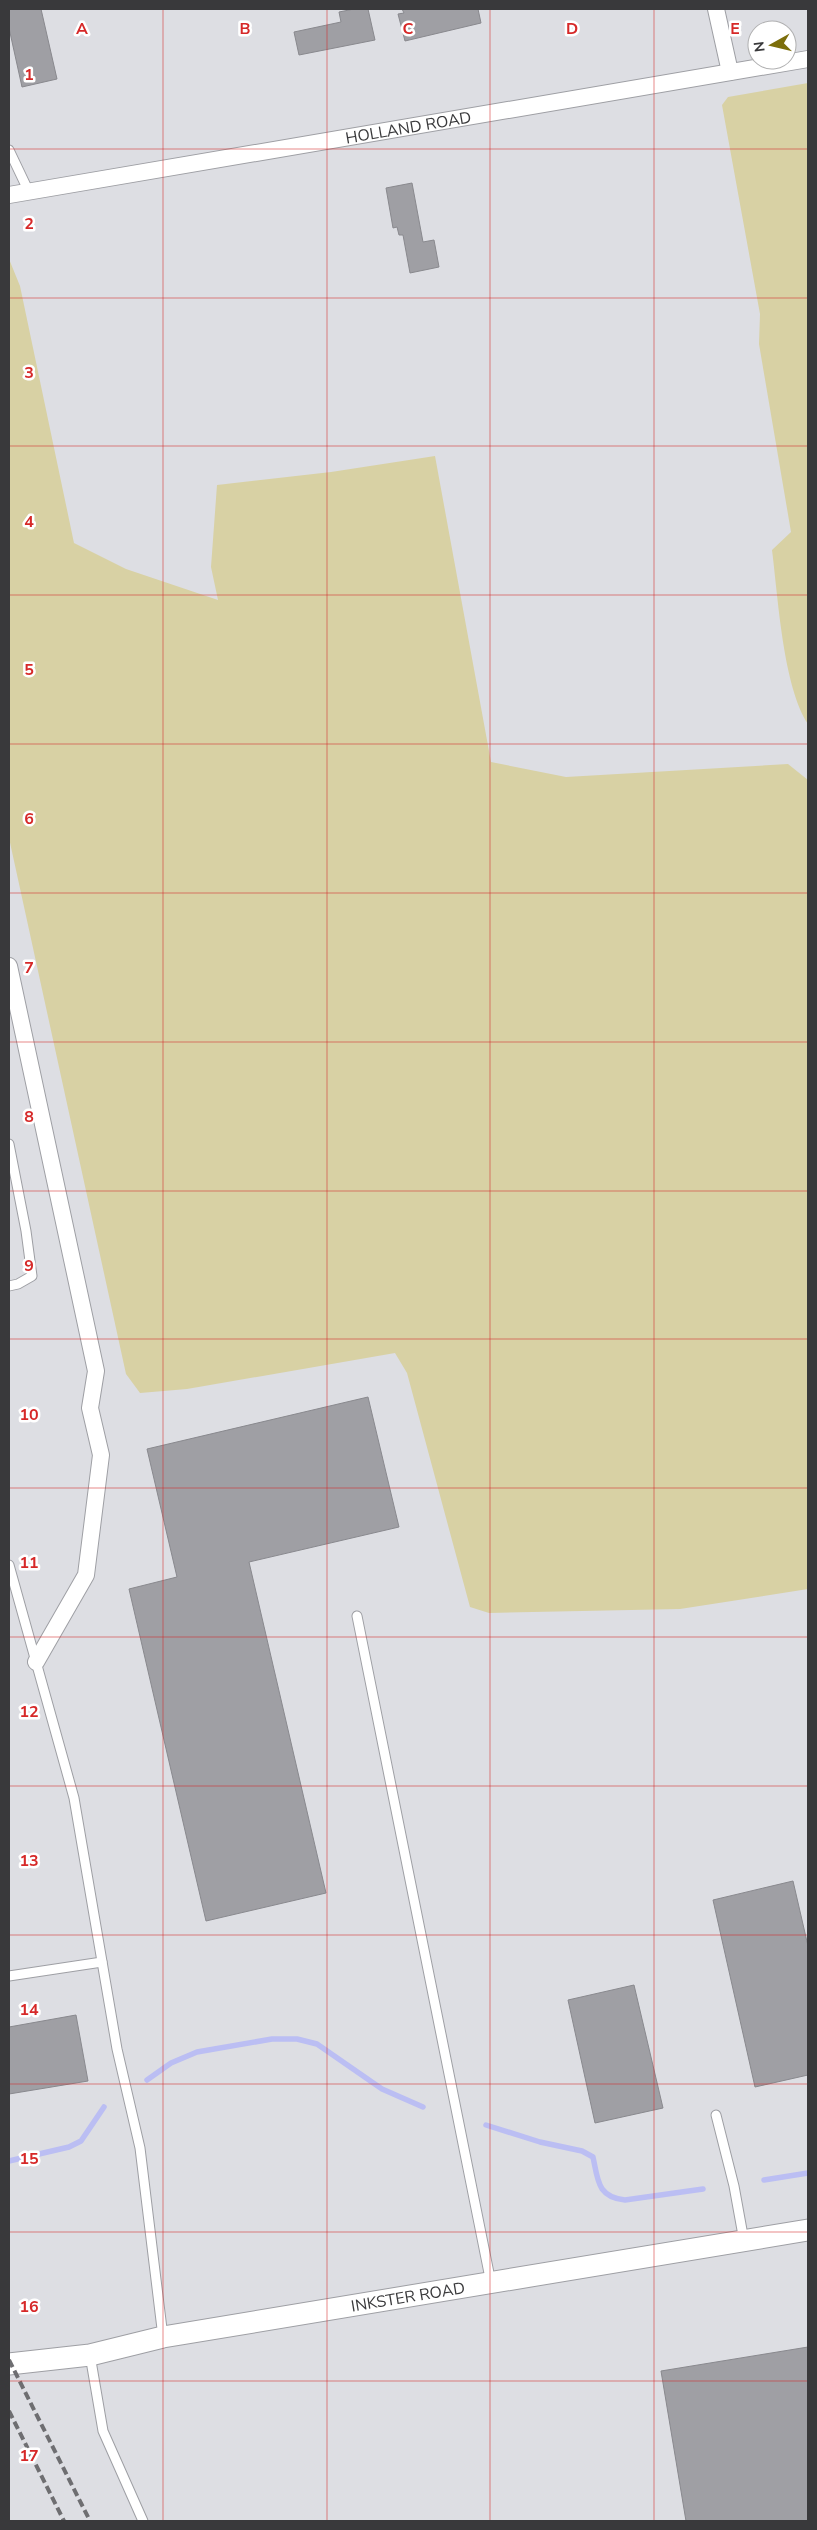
<svg xmlns="http://www.w3.org/2000/svg" width="817" height="2530" viewBox="0 0 817 2530" font-family="'Nunito Sans',sans-serif">
  <rect width="100%" height="100%" fill="#dddee3"/>
  <g fill="#d8d1a4">
    <path d="M808,83V724C783,686 778,596 772,550L791,532L759,344L760,314L722,105L728,97Z"/>
    <polygon points="9,259 20,286 74,543 126,569 218,600 211,567 217,485 331,472 435,456 491,762 566,777 788,764 808,780 808,1589 680,1609 489,1613 470,1607 407,1373 395,1353 187,1389 140,1393 126,1374 9,838"/>
  </g>
  <g fill="none" stroke-linecap="round" stroke-linejoin="round">
    <g stroke="#bbbef3" stroke-width="5.5">
      <polyline points="147,2080 171,2063 197,2052 272,2039 297,2039 317,2044 382,2089 423,2107"/>
      <path d="M486,2125L540,2142L582,2151L593,2157C598,2180 597,2197 625,2200L703,2189"/>
      <polyline points="9,2161 69,2147 81,2141 104,2107"/>
      <polyline points="764,2180 808,2173"/>
    </g>
  </g>
  <g fill="#9f9fa4" stroke="#89898e">
    <polygon points="9,9 41,9 57,79 22,87 9,28"/>
    <polygon points="354,9 368,9 375,40 299,55 294,32 341,22 339,12"/>
    <polygon points="402,9 478,9 481,23 405,41 398,14 404,13"/>
    <polygon points="412,183 423,242 434,240 439,267 410,273 403,235 399,235 397,227 393,228 386,188"/>
    <polygon points="368,1397 399,1527 249,1562 326,1893 206,1921 129,1589 177,1577 147,1449"/>
    <polygon points="793,1881 808,1946 808,2075 755,2087 713,1900"/>
    <polygon points="634,1985 663,2108 595,2123 568,2000"/>
    <polygon points="76,2015 88,2081 9,2094 9,2027"/>
    <polygon points="808,2347 808,2521 686,2521 661,2371"/>
  </g>
  <g fill="none" stroke-linecap="round" stroke-linejoin="round">
    <defs>
      <g id="service">
        <polyline points="9,150 29,192"/>
        <polyline points="9,1144 26,1231 32,1276 18,1284 9,1286"/>
        <polyline points="9,1565 74,1798 117,2049 140,2148 163,2337"/>
        <polyline points="357,1616 491,2283"/>
        <polyline points="9,1976 102,1962"/>
        <polyline points="716,2115 734,2186 744,2241"/>
        <polyline points="90,2355 103,2431 143,2521"/>
      </g>
      <g id="minor">
        <polyline points="716,9 730,72"/>
        <path id="s1" d="M9,195L808,59"/>
        <polyline points="9,966 96,1371 90,1408 101,1455 86,1575 36,1662"/>
      </g>
      <g id="tertiary">
        <path id="s2" d="M9,2364L90,2355L163,2337L808,2230"/>
      </g>
    </defs>
    <use href="#service" stroke="#9e9fa4" stroke-width="11"/>
    <use href="#minor" stroke="#9e9fa4" stroke-width="18"/>
    <use href="#tertiary" stroke="#9e9fa4" stroke-width="23"/>
    <use href="#service" stroke="#fff" stroke-width="9"/>
    <use href="#minor" stroke="#fff" stroke-width="16"/>
    <use href="#tertiary" stroke="#fff" stroke-width="21"/>
    <g stroke="#6e6e71" stroke-width="4" stroke-dasharray="8 4" stroke-linecap="butt">
      <polyline points="9,2360 90,2521"/>
      <polyline points="9,2411 64,2521"/>
    </g>
  </g>
  <path fill="none" stroke="#d62828" stroke-width="1" stroke-opacity="0.55" d="M163,9V2521M327,9V2521M490,9V2521M654,9V2521M9,149H808M9,298H808M9,446H808M9,595H808M9,744H808M9,893H808M9,1042H808M9,1191H808M9,1339H808M9,1488H808M9,1637H808M9,1786H808M9,1935H808M9,2084H808M9,2232H808M9,2381H808"/>
  <g text-anchor="middle" stroke-width="5" stroke-linejoin="round" paint-order="stroke">
    <g font-size="16" fill="#39393b" stroke="#fff">
      <text dy="6" stroke="none"><textPath href="#s1" startOffset="405">HOLLAND ROAD</textPath></text>
      <text dy="6" stroke="none"><textPath href="#s2" startOffset="405">INKSTER ROAD</textPath></text>
    </g>
  </g>
  <g font-size="16" text-anchor="middle" font-weight="bold" fill="#d62828" stroke="#fff" stroke-width="5" stroke-linejoin="round" paint-order="stroke">
    <text x="82" y="34">A</text>
    <text x="245" y="34">B</text>
    <text x="408" y="34">C</text>
    <text x="572" y="34">D</text>
    <text x="735" y="34">E</text>
    <text x="29" y="80">1</text>
    <text x="29" y="229">2</text>
    <text x="29" y="378">3</text>
    <text x="29" y="527">4</text>
    <text x="29" y="675">5</text>
    <text x="29" y="824">6</text>
    <text x="29" y="973">7</text>
    <text x="29" y="1122">8</text>
    <text x="29" y="1271">9</text>
    <text x="29" y="1420">10</text>
    <text x="29" y="1568">11</text>
    <text x="29" y="1717">12</text>
    <text x="29" y="1866">13</text>
    <text x="29" y="2015">14</text>
    <text x="29" y="2164">15</text>
    <text x="29" y="2312">16</text>
    <text x="29" y="2461">17</text>
  </g>
  <rect width="817" height="2530" fill="none" stroke="#39393b" stroke-width="20"/>
  <g transform="translate(772 45) rotate(262)"><circle r="24" fill="#ffffff" stroke="#b0b0b1"/>
  <path d="M0-4L9 19L0 12L-9 19Z" fill="#7c6e0b"/>
  <text y="-8" font-size="14" font-weight="bold" text-anchor="middle" fill="#39393b">N</text>
  </g>
</svg>
